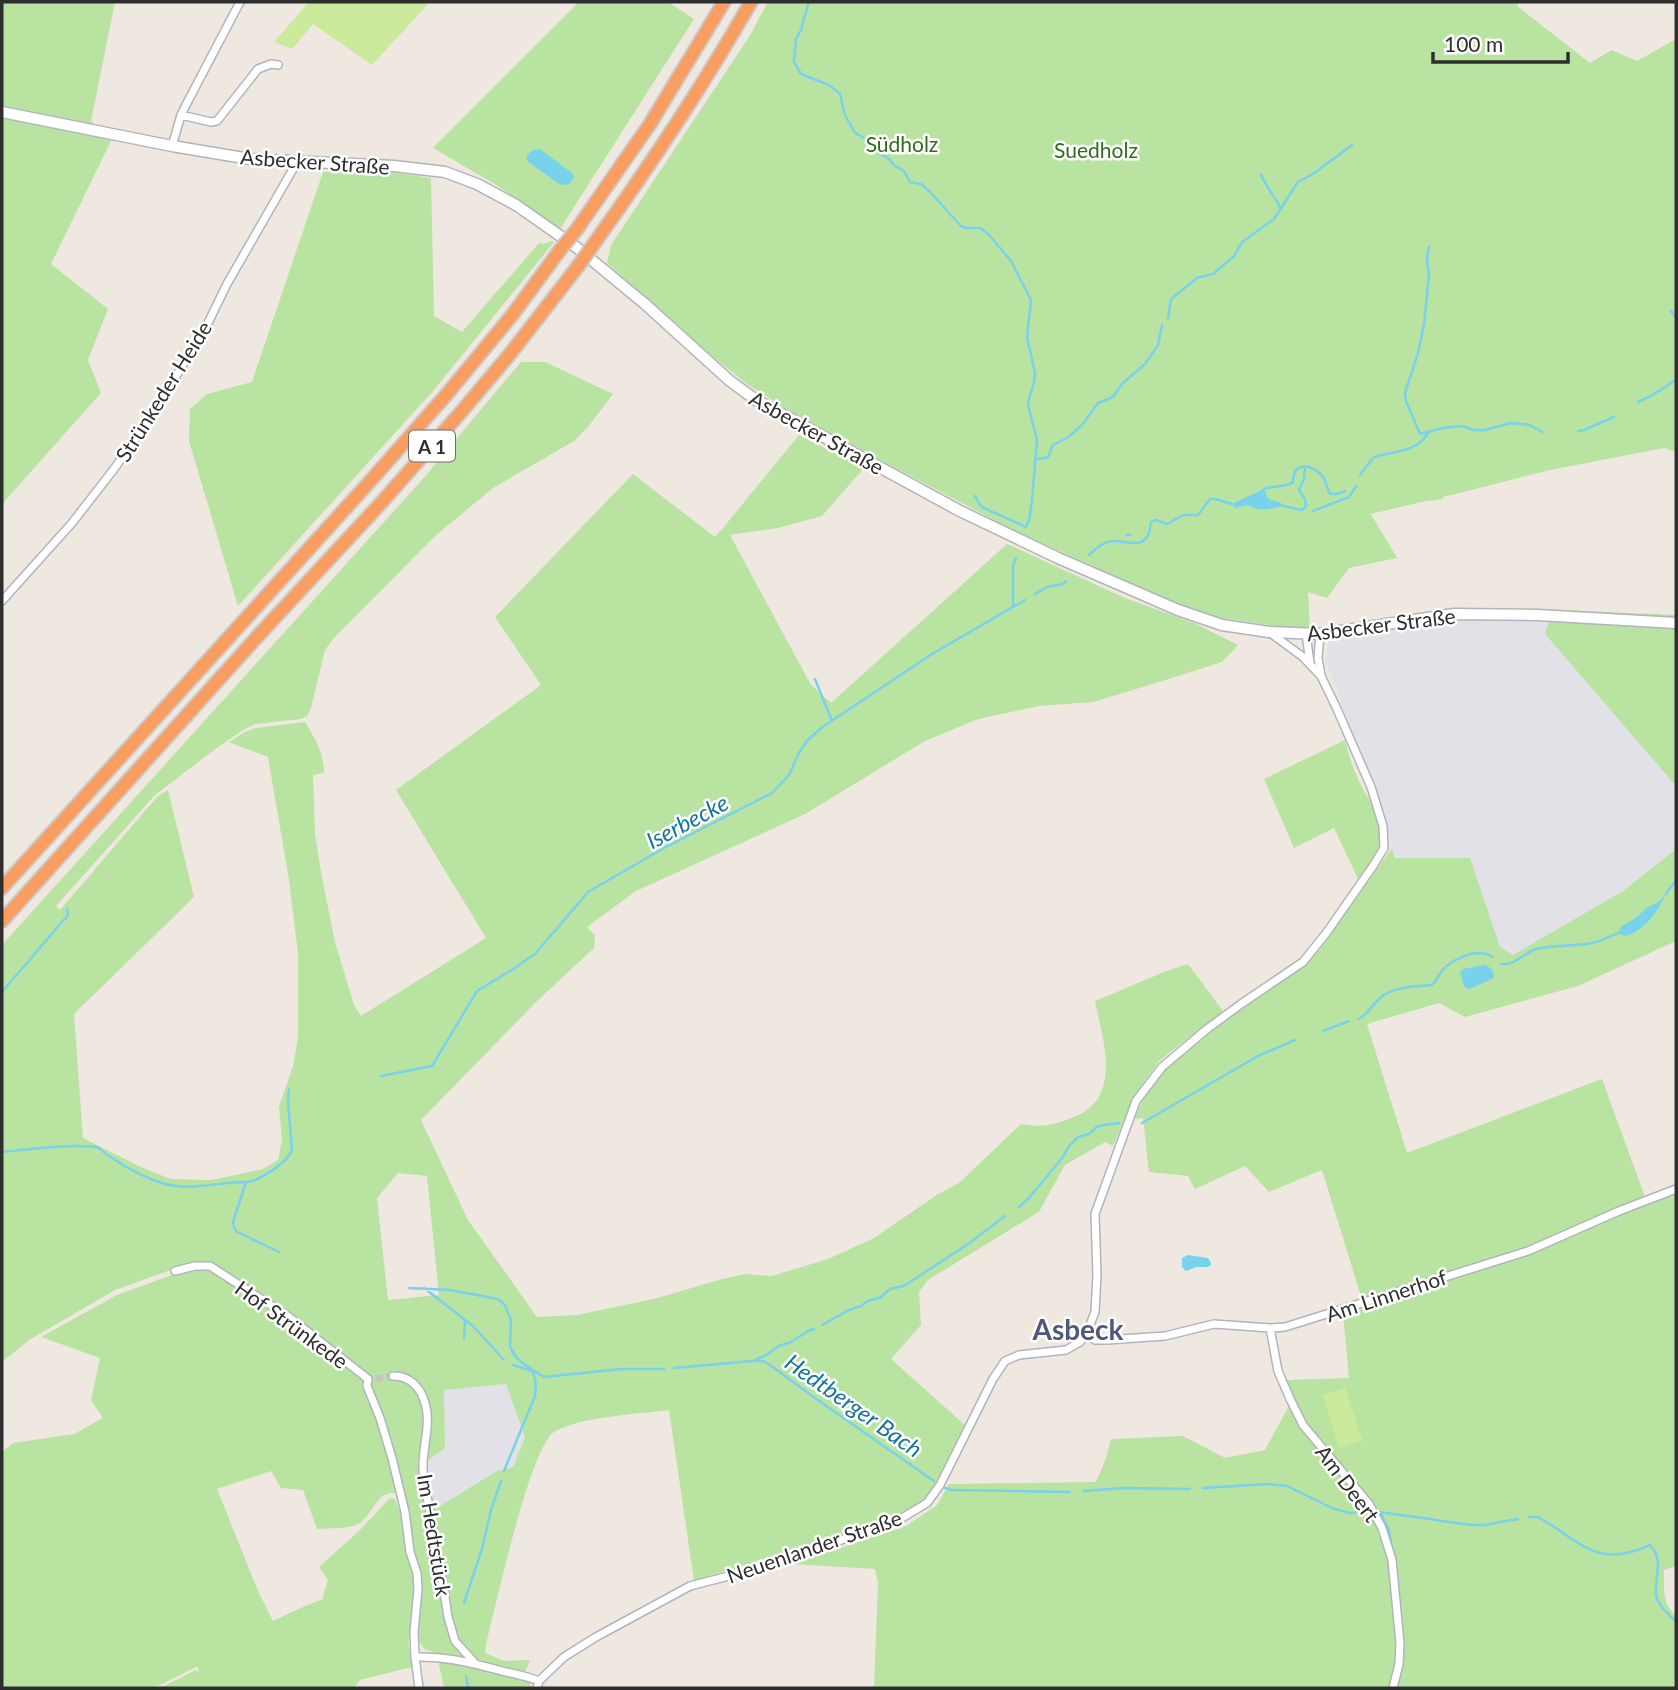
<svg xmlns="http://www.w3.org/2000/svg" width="1678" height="1690" font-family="Lato,sans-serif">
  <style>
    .industrial { fill: #e3e1e8 }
    .green { fill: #b9e3a0; fill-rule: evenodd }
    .pitch { fill: #ccea9c }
    .water { fill: #78d2ec }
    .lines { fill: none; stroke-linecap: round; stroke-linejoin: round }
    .stream { stroke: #78d2ec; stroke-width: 2.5 }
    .minor-tunnel { stroke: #c8c3bd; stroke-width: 7; stroke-dasharray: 7 3.5; stroke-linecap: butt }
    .minor-casing { stroke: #b1b4bd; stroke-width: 10 }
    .secondary-casing { stroke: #b1b4bd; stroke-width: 13 }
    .motorway-casing { stroke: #c9c9c9; stroke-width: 16 }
    .minor { stroke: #fff; stroke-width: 7 }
    .secondary { stroke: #fff; stroke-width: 10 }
    .motorway { stroke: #fa9d60; stroke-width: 12 }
    .motorway-bridge-casing { stroke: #c9c9c9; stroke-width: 16; stroke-linecap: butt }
    .motorway-bridge { stroke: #fa9d60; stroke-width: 12 }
    .labels { text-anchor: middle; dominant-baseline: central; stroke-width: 5; stroke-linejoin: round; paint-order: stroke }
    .shield { fill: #fff; stroke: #6d6d6d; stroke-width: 2 }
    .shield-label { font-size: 19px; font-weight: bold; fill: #2e2e2e }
    .park-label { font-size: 21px; fill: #316b1d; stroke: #fff }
    .street-label { font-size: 21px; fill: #2e2e2e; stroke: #fff }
    .water-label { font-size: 23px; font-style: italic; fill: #11749f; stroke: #fff }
    .district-label { font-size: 28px; font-weight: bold; fill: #4e597e; stroke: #fff }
  </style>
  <rect width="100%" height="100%" fill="#efe8e1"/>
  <path class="industrial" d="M1458,619L1549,620L1545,634L1676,786V849L1623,891L1513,955L1500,948L1469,858H1395L1373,786L1325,660L1329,639Z
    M506,1384L525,1437L513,1467L497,1471L435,1509L426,1462L445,1448L444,1390Z"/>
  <path class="green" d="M2,2H115L91,121L111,141L51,264L108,309L88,360L101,393L2,504Z
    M579,2H668L694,19L560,229L493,183L433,148Z
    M768,2H1520L1517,6L1590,63L1612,50L1637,61L1676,39V452L1664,448L1550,470L1443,497V499L1421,502L1371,514L1397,558L1349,568L1327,598L1308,592L1310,630H1301L1215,617L1168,600L1015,531L806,421L747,384L702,348L607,263L611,245L749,37Z
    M378,170L431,178L434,316L462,332L540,242L542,244L552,241L554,242L433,391L238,606L189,441L190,409L207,394L252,382L323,172Z
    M521,362H545L613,394L587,428L574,441L493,488L435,536L333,639L325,650L311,708L307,716L300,719L255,724L243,730L214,750L155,795L56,906L60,910L157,797L168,790L194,897L74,1014L83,1138L139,1166L170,1179L211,1180L263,1169L278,1160L282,1140L279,1107L293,1066L298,1038V953L289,880L268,757L229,742L245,732L256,728L305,722C315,739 324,752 324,773L313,775L315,834L322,878L335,942L354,1005L361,1016L486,938L396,790L541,685L495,617L633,474L715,537L723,528L799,435L864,468L822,516L778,528L730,535L811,685L831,703L1007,544L1125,598L1194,623L1238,645L1222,662L1143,687L1093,702L1039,706L978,719L925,741L805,814L636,891L587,927L595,936L594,948L538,1000L421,1120L468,1220L537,1317L577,1315L658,1298L722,1279L745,1274L772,1276L828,1259L874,1238L938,1194L959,1183L1021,1124C1042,1128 1054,1125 1074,1117C1123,1098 1103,1041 1095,1001L1169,970L1188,964L1223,1011L1159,1061L1135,1095L1113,1146L1105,1142L1065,1165L1039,1212L928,1280L919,1292L921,1325L891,1359L966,1426L952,1456L928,1495L916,1506L849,1537L789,1556L718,1573L694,1581L669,1410C639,1414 578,1417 554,1432C530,1448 496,1605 487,1640L485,1653L504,1661L530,1660L525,1673L489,1667L426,1650L421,1645L417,1634L421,1587L412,1546L403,1494C374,1486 375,1517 356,1525C345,1529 329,1528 317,1529L303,1490L281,1488L271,1471L217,1489L258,1591L273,1621L305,1606L323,1599L324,1592L328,1580L319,1567L359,1531L390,1498L395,1499L404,1523L407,1553L416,1582L412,1634L408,1642L412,1667L360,1680L354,1688H160L196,1670L199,1674L198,1668L196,1667L154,1688H2V1452L13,1443L74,1434L103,1418L91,1400L100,1358L41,1337L117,1295L177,1273L196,1269L210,1268L290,1321L340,1365L345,1360L293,1317L212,1264H195L179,1267L115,1290L29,1340L2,1362V945L421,481ZM398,1173L427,1176L439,1295L388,1300L377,1198ZM506,1384L525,1437L513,1467L497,1471L435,1509L426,1462L445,1448L444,1390Z
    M1540,609L1676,615V786L1545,634L1549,620Z
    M1345,740C1348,754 1353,768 1359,781C1368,799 1385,821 1380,842C1377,855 1366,869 1359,881L1334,828L1294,848L1264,779Z
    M1392,848L1395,858H1470L1500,947L1513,955L1623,891L1676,849V941L1578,986L1465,1017L1439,1003L1367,1024L1407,1153L1602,1079L1645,1197L1526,1248L1480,1263L1438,1274L1360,1300V1293L1322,1170L1269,1192L1245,1166L1195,1189L1188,1176L1149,1172L1143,1118L1135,1119C1161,1040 1264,1006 1319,950Z
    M1676,1191V1566L1664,1570V1591L1667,1605L1676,1617V1688H874L878,1583L875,1569L792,1564L906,1526L937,1505L949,1484L1096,1482L1105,1461L1111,1439L1183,1436L1225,1458L1265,1450L1290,1404C1299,1420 1308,1435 1320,1450C1337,1471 1357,1491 1372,1513C1384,1531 1384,1552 1396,1568C1387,1498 1327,1467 1297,1409C1292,1400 1286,1390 1285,1380L1349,1378L1343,1313L1442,1279L1530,1252Z
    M438,1660L528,1680L532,1688H444Z"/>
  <path class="pitch" d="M309,2H430L372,65L313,24L292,49L274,42Z
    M1345,1388L1362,1440L1339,1448L1323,1395Z"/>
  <path class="water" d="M540,149L572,173L574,178L568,185L559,184L527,161V155L533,150Z
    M1264,489L1268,499L1281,503L1284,506C1271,508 1260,513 1248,505L1235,508L1232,504Z
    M1666,894C1658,911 1645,930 1626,936L1618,933L1622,926L1637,917L1646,908L1658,902Z
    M1484,965C1491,967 1494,970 1494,978L1469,989L1464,987L1460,972L1463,969Z
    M1188,1255L1208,1258L1211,1263V1265L1208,1267H1196L1186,1271L1182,1267V1258Z"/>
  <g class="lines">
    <path class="stream" d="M809,2L804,18L801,30L796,39L794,62L801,74L829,85L840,94L845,115L855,133L866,139L874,151L887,157L895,166L904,171L910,182L921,184L929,191L961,226L966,228H981L990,236L1011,261L1031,300L1027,337L1035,373L1034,382L1028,402L1029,409L1037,440L1032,501L1029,520L1026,527L984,508L980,505L975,496
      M1261,174C1265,186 1274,195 1280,207
      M1671,311L1676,318
      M1168,319L1171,299L1197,278L1213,274L1234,256L1242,242L1274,219L1298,182L1313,174L1352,145
      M1638,402L1651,396L1676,380
      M1578,431L1584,430L1614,417
      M1427,432L1420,434L1406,401L1405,393L1418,353L1424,324L1429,276L1427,258L1429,247
      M1038,459L1048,457L1053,445L1067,438L1082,425L1098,403L1113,397L1122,384L1145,364L1158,345L1162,325
      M1360,475L1372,459L1377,456C1395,452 1421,450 1428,432L1442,428L1462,426L1473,430H1485L1511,423L1530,425L1542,432
      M1264,489C1274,485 1285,488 1293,482C1293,479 1294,472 1296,470C1304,462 1317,469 1323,477C1326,482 1327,488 1330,494H1336L1345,491
      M1284,506L1302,510L1306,506L1305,499L1299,490L1304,479L1305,467
      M1313,511L1349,497L1356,486
      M1127,535H1130
      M1089,555C1096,548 1104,541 1114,541C1125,540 1143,550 1149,533C1150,530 1150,526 1151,522L1155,520L1167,524L1183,515H1198L1210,499H1215L1232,504
      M1035,594L1047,587L1064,584L1066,581
      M1013,607V565L1016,558
      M815,679L832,721
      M1666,894L1676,880
      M1501,964C1515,966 1524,953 1536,949C1552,945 1570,946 1586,944C1597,943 1608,938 1618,933
      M2,992L68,915L67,909
      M1359,1019C1368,1014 1372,1005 1380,998C1394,986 1413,987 1430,985L1433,984C1438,978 1442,969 1448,965C1461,956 1478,948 1493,957
      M1323,1031L1349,1021
      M381,1076L432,1066L477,991L515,968L536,953L588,892L664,848L772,793L789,775L799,753L806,742L821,728L932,654L1025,600
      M1142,1123L1258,1056L1295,1040
      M2,1152C21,1150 84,1142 99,1148C103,1151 107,1155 112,1158C127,1168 148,1179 165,1184C192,1191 218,1182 246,1182L233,1222L234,1227L236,1231L279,1252
      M247,1182C259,1181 288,1162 292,1150L288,1101L289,1089
      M1019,1207L1027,1200L1063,1157L1069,1146L1078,1137L1089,1134L1098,1126L1119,1123
      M409,1288L450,1290L498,1299L505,1305L511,1320L510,1347L516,1357L525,1365L544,1377L621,1369H664
      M424,1288L473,1326L504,1360
      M822,1325L849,1310L861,1306L868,1301L881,1297L890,1289L904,1286L968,1244L1005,1216
      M464,1338L465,1321
      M753,1361H763L770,1365L822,1403L934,1481
      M674,1368L753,1361L766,1355L779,1346L791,1342L808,1331L814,1329
      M504,1471L535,1396L536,1385L533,1371L513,1365
      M945,1488L952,1490L1070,1492
      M1203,1488L1268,1484L1287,1486L1332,1508L1349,1513L1367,1512
      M1084,1491L1123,1488L1190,1489
      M1529,1517H1538C1581,1541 1596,1570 1650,1545C1665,1561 1654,1577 1656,1595C1657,1605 1669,1614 1676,1622
      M1392,1549L1389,1530L1380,1512L1471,1525H1484L1518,1519
      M1396,1570L1398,1587
      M464,1603L482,1549L491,1510L501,1481
      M466,1676L468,1688"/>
    <path class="minor-tunnel" d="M376,1379L393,1376"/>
    <defs>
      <path id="minor" d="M181,115L211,122L217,121L258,69L271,64L278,65
        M172,146L181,115L187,103L240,2
        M2,601L72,523L114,469L158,406L208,323L227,284L297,162
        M1306,634L1310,663
        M1320,634L1318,658L1321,675
        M175,1271L195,1266H210L289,1317L368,1379L367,1386L380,1418L392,1458L405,1512L410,1552L417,1573L418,1589L414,1632L415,1657
        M1270,1328L1278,1371L1291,1401L1303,1425L1369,1504L1382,1528L1392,1560L1400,1643L1399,1664L1393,1688
        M1086,1335L1095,1340H1107L1165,1336L1214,1324L1270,1328L1285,1327L1528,1251L1619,1211L1676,1189
        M393,1376C406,1376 416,1383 422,1395C434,1421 422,1444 423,1469C424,1485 428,1501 431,1517C437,1550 443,1584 448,1617L455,1641L474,1662
        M419,1688L415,1657C447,1656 471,1663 502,1671C515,1674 527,1676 539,1681
        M537,1688L539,1681L564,1657L596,1637L690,1586L775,1564L902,1518L927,1503L940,1485L993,1379L1005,1361L1019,1355L1066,1350L1080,1342L1086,1335L1095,1312L1097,1275L1095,1214L1136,1101L1162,1067L1207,1029L1241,1004L1303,962L1327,932L1373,866L1384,848L1383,826L1371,787L1337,709L1321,676L1303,657L1269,632"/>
      <path id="secondary" d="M2,112L172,146L250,159L394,166L445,172L477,184L516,205L576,247L645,304L730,381L756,400L960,511L1058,558L1178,610L1222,625L1269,632L1320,634L1454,614L1538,615L1676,623"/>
      <path id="motorway" d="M577,229L650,124L724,2
        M593,245C649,167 703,86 751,2
        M2,888L373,478L447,394L513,314L560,250
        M2,921L257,637L382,502L462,411L510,354L579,265"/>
    </defs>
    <use href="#minor" class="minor-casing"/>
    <use href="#secondary" class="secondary-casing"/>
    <use href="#motorway" class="motorway-casing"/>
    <use href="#minor" class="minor"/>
    <use href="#secondary" class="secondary"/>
    <use href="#motorway" class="motorway"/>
    <defs>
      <path id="motorway-bridge" d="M560,250L577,229
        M579,265L593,245"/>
    </defs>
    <use href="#motorway-bridge" class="motorway-bridge-casing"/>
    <use href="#motorway-bridge" class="motorway-bridge"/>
  </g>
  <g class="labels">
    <rect class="shield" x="409" y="430.5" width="46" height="31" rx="5"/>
    <g class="shield-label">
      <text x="432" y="446">A 1</text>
    </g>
    <g class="park-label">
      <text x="902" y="143">Südholz</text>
      <text x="1096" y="149">Suedholz</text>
    </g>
    <g class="street-label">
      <text transform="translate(315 161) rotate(4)">Asbecker Straße</text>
      <text transform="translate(163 391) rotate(-58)">Strünkeder Heide</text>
      <text transform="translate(817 432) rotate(29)">Asbecker Straße</text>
      <text transform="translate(1381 624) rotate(-7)">Asbecker Straße</text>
      <text transform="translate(1386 1295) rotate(-18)">Am Linnerhof</text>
      <text transform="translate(292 1324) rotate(36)">Hof Strünkede</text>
      <text transform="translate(1348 1483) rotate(53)">Am Deert</text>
      <text transform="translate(435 1535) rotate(81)">Im Hedtstück</text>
      <text transform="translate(814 1546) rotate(-19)">Neuenlander Straße</text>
    </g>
    <g class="water-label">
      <text transform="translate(687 821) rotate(-28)">Iserbecke</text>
      <text transform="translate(854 1405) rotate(35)">Hedtberger Bach</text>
    </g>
    <g class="district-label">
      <text x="1078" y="1329">Asbeck</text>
    </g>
  </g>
  <rect width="1678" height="1690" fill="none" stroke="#2e2e2e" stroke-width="7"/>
  <path d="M1433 52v10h135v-10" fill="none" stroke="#2e2e2e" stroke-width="3.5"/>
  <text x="1444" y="52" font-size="21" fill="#2e2e2e" stroke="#ffffff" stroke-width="5" paint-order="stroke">100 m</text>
</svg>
